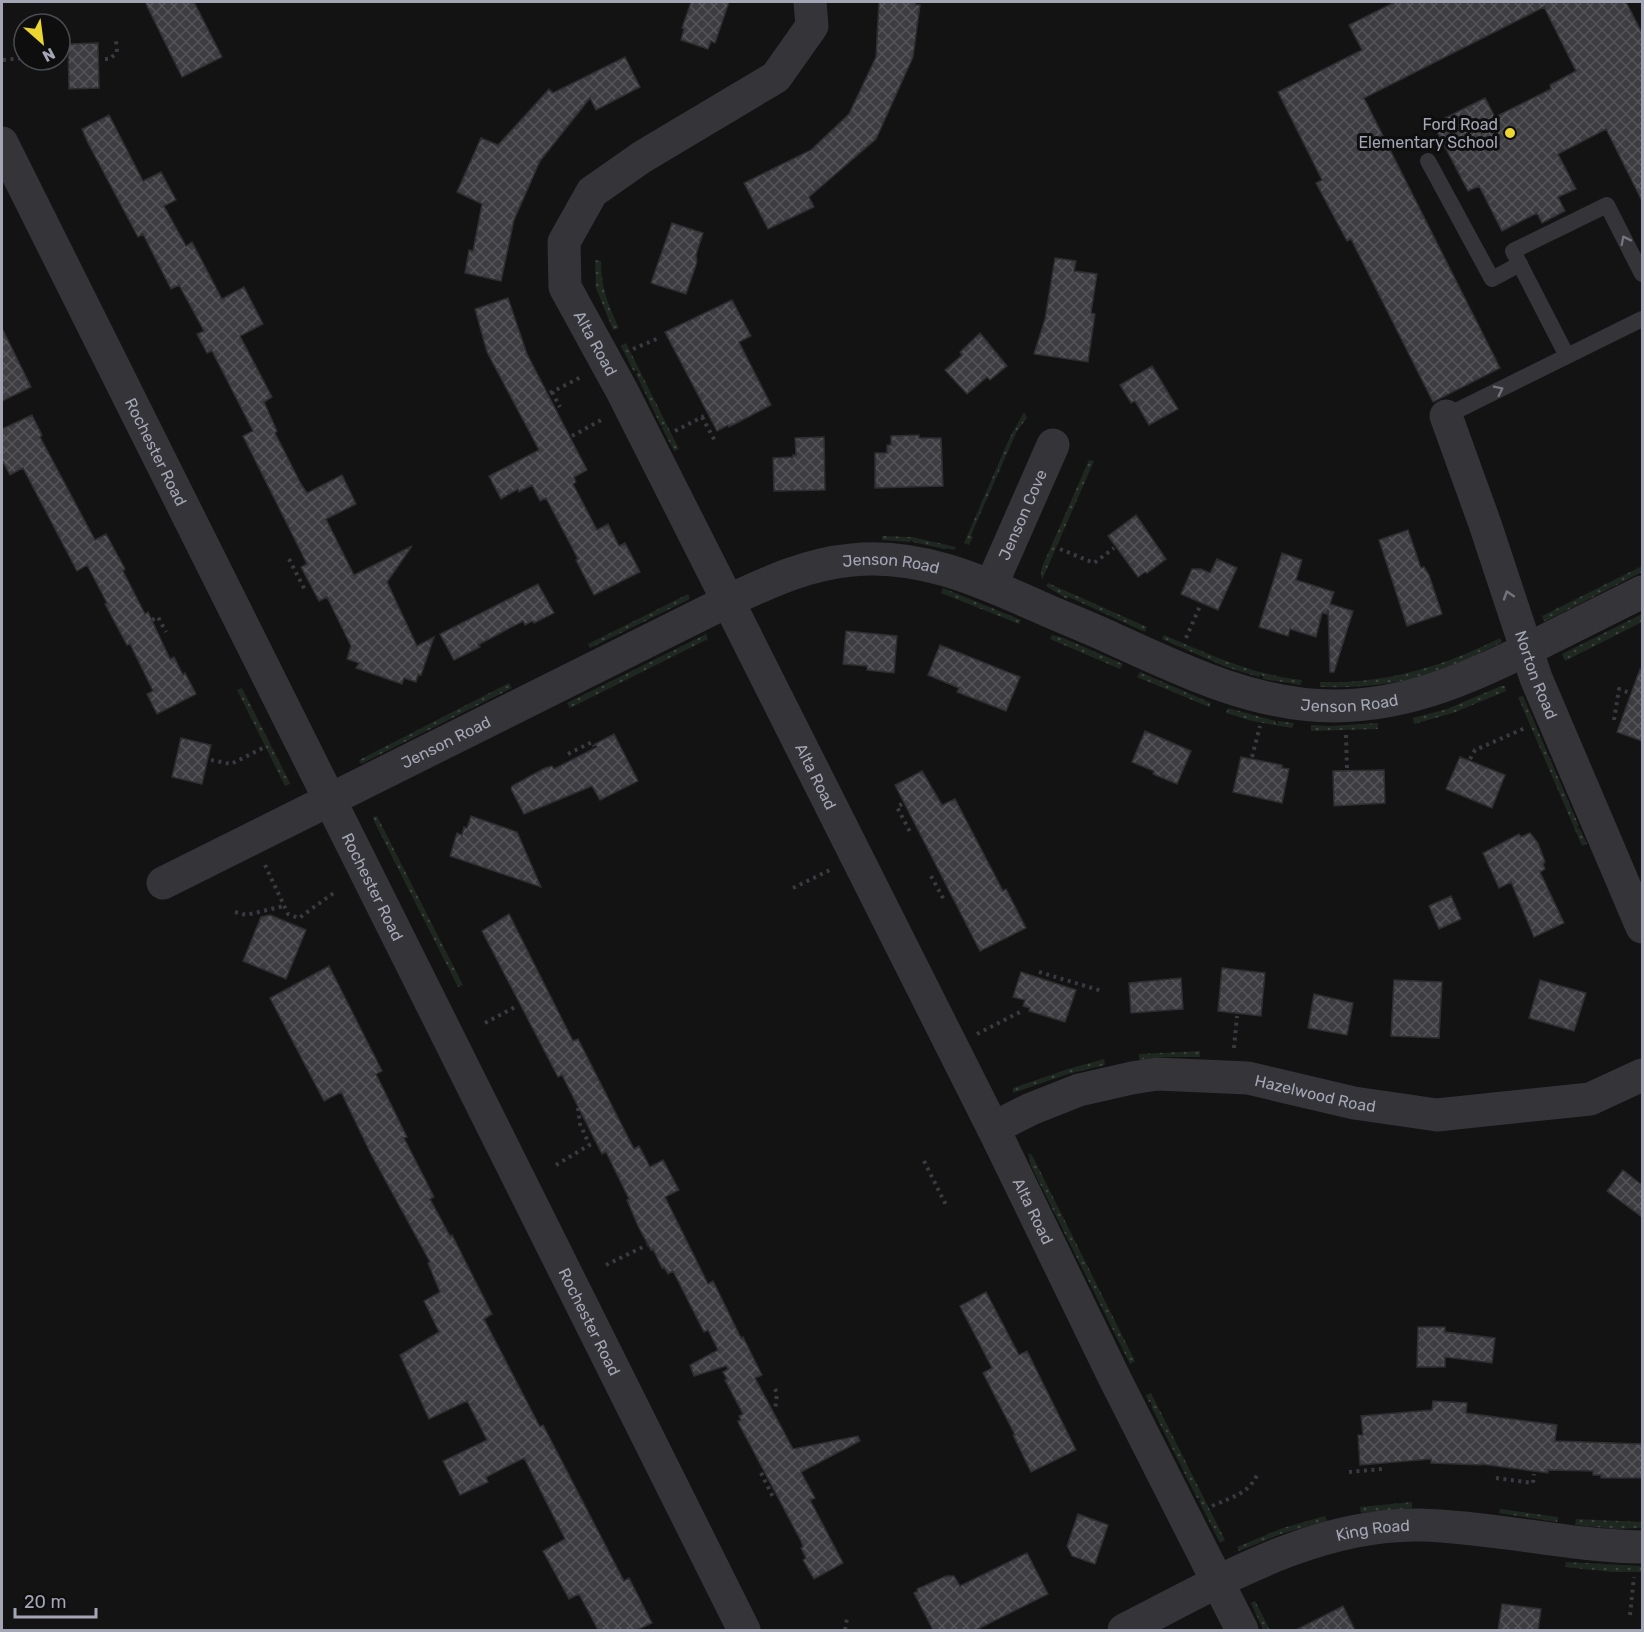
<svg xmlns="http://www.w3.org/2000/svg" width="1644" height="1632" font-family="Rubik,sans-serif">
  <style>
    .grass { fill: url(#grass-dots) }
    .building { fill: url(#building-cross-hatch); stroke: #2e2d30; stroke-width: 1.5 }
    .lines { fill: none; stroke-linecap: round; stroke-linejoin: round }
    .path { stroke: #3a3a40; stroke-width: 4; stroke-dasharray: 3 4.5; stroke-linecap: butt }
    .service { stroke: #343439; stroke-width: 16 }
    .minor { stroke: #343439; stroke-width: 33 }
    .tertiary { stroke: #343439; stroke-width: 33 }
    .oneway { stroke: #72737d }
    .poi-dot { fill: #edd632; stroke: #0e0e0f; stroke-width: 2 }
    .labels { text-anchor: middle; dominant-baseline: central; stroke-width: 6; stroke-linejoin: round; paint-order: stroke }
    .poi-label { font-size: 16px; fill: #a5a6b5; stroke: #0e0e0f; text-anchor: end }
    .street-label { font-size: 16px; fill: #a5a6b5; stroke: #0e0e0f }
  </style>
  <defs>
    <pattern id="grass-dots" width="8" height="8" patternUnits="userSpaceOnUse" patternTransform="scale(1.5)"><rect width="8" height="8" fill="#1f2721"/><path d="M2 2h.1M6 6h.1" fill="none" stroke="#3d433f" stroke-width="1.8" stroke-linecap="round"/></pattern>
    <pattern id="building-cross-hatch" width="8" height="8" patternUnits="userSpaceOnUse" patternTransform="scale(1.5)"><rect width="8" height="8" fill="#3d3d41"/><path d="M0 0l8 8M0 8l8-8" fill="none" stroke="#56565a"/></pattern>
  </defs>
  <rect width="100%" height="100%" fill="#131314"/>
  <path class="grass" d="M595,260L601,261C601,287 608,305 619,328L613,330L596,288Z
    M626,343L679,449L674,451L662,428L664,426H661L636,374L638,372L636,370L634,372L621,346Z
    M1024,412L1027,418L1017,431L974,528L971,536L973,537L969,545L964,543L1010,437Z
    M1089,460L1094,461L1042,580L1041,574L1042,567Z
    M882,536L912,537L956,547L954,550L945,548L944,549L913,542L911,540L910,542L882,540Z
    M1642,566V572L1548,620L1544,621L1542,616Z
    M1048,583L1147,627L1145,632L1069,597L1067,599L1046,586Z
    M943,588L1021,620L1019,624L941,593Z
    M688,594L690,598L688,600L590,648L588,644Z
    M1642,614V622L1565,661L1562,654Z
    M706,634L708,639L570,708L567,703Z
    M1052,635L1061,637L1123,664L1120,669L1050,639Z
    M1164,635C1209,654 1252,675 1302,680L1301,685L1263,679V676L1260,675L1259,677L1226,667L1162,639Z
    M1500,638L1502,642C1484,651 1466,661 1447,668C1407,684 1363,688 1320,687V682C1385,684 1442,667 1500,638Z
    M1140,672L1211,703L1209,707L1137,677Z
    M509,683L512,688L361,764L359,760Z
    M1501,686H1505L1506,691L1453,713L1414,724L1413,718L1447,709Z
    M242,688L289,781L290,784L285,786L237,690Z
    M1523,696L1579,826L1576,827L1580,829L1587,844L1582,846L1518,697Z
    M1228,708L1276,721L1275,723L1278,724V721L1294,723L1292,728L1252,721L1226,713Z
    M1378,723V729L1311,731V725L1329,726Z
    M377,816L463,985L458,987L375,823L373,817Z
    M1200,1051V1057H1161L1139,1060V1054Z
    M1104,1059L1105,1065L1068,1074L1013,1093V1088L1068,1069Z
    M1028,1153L1032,1155L1135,1361L1130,1364L1031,1166Z
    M1151,1393L1225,1540L1220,1543L1199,1501L1201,1499L1197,1498L1152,1408L1151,1402H1149L1146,1395Z
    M1412,1502V1508L1361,1513L1360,1507Z
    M1500,1509L1558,1517L1557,1522L1499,1513Z
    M1325,1516L1327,1521L1281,1534L1239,1551L1237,1547L1283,1528Z
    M1576,1519L1642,1522V1528L1616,1529L1575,1525Z
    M1566,1562L1642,1566V1572H1613L1565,1567Z
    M1255,1601L1270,1630H1263L1251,1603Z"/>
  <path class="building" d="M145,2H194L222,57L182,77Z
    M691,2H729L715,43L711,41L708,49L681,40L684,29L682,28Z
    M879,2H916L915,5H920L913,57L876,139L809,197L814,207L768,229L744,183L811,150L849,114L876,57Z
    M1395,2H1626L1642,33V201L1606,129L1558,154L1576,189L1558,197L1565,211L1542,223L1537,213L1502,231L1479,186L1468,191L1433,124L1485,98L1495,117L1551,89L1550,85L1576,71L1544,7L1364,98L1500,368L1433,402L1351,239L1347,241L1316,183L1322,180L1278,92L1362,50L1349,25Z
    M98,43L99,88L69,89L68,44Z
    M625,57L640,87L596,110L590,98L540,161L514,220L501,281L465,273L469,250L473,251L482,204L457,192L481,138L498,145L549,89L553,93Z
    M109,115L143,181L161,172L176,200L164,206L186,246L192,242L222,299L244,287L263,324L240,336L272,397L264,402L277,431L275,433L301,484L307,493L342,475L356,504L326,519L354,575L412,546L387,582L417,646L434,637L421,675L418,674L416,682L404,678L402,684L356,668L359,663L347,659L351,646L327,597L319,601L301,567L307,564L243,436L253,431L212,351L207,353L197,334L204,331L179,285L171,289L143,234L138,237L88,143L82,129Z
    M672,223L703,233L696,255L697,262L686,294L651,283Z
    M1055,258L1076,261L1074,271L1097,274L1091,313L1095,314L1088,362L1034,354L1045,319Z
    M508,298L527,354L587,470L574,477L576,482L573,484L597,530L608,524L619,546L625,543L640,572L594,595L576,560L578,559L546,498L540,501L532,485L519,492L518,489L501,499L489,476L539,450L487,352L475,309Z
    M732,300L751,336L739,342L771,405L729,427L728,425L717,431L665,332Z
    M2,328L31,387L2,401Z
    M980,333L1007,366L990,380L987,377L967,394L945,370L962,355L960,352Z
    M1152,366L1178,409L1149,425L1135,401L1131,403L1120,385Z
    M32,415L42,435L40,437L95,540L106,534L125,569L123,571L145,614L148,612L170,659L174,657L183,675L185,673L196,694L157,714L147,694L153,691L130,644L127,645L105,604L107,603L87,565L77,571L23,468L10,475L2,460V429Z
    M919,435V438H941L943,486L875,488V453H887V445H891V436Z
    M824,437L825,490L774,491L773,458L793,457V455H796L795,438Z
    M1136,515L1166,559L1147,573L1145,572L1138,577L1108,536Z
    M1408,530L1421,568L1424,567L1429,575L1442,614L1407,626L1379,540Z
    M1282,553L1302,560L1296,580L1334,592L1330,604L1353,611L1334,672H1330L1328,610L1327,614L1322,613L1316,637L1290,629L1288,636L1259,627Z
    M1217,559L1237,568L1218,610L1181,594L1192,569H1201L1210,573Z
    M538,584L554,613L534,623L532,621L525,625L523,621L478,645L480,647L454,660L440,634Z
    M846,631L897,636L894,673L867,670V666L843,664Z
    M940,645L1020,677L1006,711L957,692L959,688L928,675Z
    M1640,669L1642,670V741L1617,732Z
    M1145,731L1191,751L1177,784L1153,774L1154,771L1132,762Z
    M614,734L638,781L600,800L592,786L524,814L511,789L512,786L545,768L552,766L554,769L597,747L595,744Z
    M181,738L211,745L202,784L172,777Z
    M1241,757L1282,765V768L1289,769L1282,803L1233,792Z
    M1460,757L1505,775L1492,808L1446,789Z
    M1384,770L1385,803L1334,806L1333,771Z
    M922,771L942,805L955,799L1003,891L1006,889L1026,928L980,951L895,785Z
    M471,816L517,832L541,887L450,856L457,833L462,835L464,827L467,828Z
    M1530,833L1538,843L1545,862L1543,864L1545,869L1540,872L1564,923L1534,937L1511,882L1499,888L1483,853L1519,834L1521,837Z
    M1451,896L1461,919L1439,929L1429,906Z
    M509,914L573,1041L578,1039L634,1149L639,1146L650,1167L663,1160L679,1190L665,1197L708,1284L713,1281L741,1338L743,1337L762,1375L755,1378L793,1449L858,1436L860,1441L801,1472L815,1498L810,1500L843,1563L814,1579L803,1560L806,1558L801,1548L803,1547L801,1541L739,1424L738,1421L741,1420L739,1416L743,1414L725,1380L727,1379L723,1372L728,1369L726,1366L694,1376L690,1365L718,1350L708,1330L704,1332L673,1271L668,1274L664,1267L662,1268L653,1249L651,1250L638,1226L627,1200L629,1199L606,1152L602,1154L562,1075L558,1077L482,931Z
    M270,915L306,930L286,979L243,961L261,917Z
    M329,966L382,1071L376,1074L407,1137L404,1138L434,1197L430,1199L450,1236L452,1235L492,1314L484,1319L540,1427L543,1425L624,1581L629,1578L652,1623L637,1630H598L579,1594L569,1599L543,1551L565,1539L524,1458L486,1477L488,1482L460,1495L443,1461L487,1440L467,1401L429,1419L400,1355L439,1332L424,1301L440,1292L428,1263L430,1262L371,1154L341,1092L324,1101L270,998Z
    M1222,968L1265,973L1261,1016L1218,1011Z
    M1021,972L1076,990L1065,1022L1029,1011L1030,1008L1023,1006L1025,1000L1013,997Z
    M1181,978L1183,1009L1131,1013L1129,983Z
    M1394,980L1442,982L1439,1038L1391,1036Z
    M1540,980L1586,993L1574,1031L1529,1018Z
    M1314,994L1353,1003L1347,1035L1308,1028Z
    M1623,1170L1642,1185V1217L1607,1191Z
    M986,1292L1019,1355L1027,1351L1076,1450L1031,1472L1013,1435H1015L983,1373L992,1368L960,1306Z
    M1418,1327H1445V1332L1495,1338L1492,1363L1445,1357V1367H1417Z
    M1433,1401L1467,1403L1466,1413L1557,1425L1555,1441L1642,1444V1478H1601V1475H1593V1471L1548,1470V1473L1481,1464V1465L1431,1463V1459L1360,1465L1358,1435H1363L1361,1416L1432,1410Z
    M1078,1514L1108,1525L1095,1564L1072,1556L1067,1546Z
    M1027,1553L1048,1594L976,1630H933L914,1593L918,1591L917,1589L946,1576H954L960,1586Z
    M1502,1604L1541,1609L1538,1630H1498Z
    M1343,1606L1355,1630H1296Z"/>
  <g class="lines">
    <path class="path" d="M60,55L63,54
      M105,59H110L117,52L116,41
      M3,60L24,58
      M633,349L659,338
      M552,392L560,407
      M550,393L581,377
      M702,417L715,441
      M675,431L704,416
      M572,436L603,419
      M1060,549L1094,563L1114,548
      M289,559L306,592
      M152,620L158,617L166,632
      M1186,638L1200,606
      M1614,720L1619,689L1630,693
      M1346,735L1347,769
      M568,754L592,742L594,746
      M1252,757L1260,726
      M1470,759L1475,750L1525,728
      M211,760L231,764L263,748
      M902,804L897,807L910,832
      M265,865L288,914L299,918L335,892
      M931,876L944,900
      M793,888L830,870
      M235,912L246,915L284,906
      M1039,972L1102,991
      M485,1023L515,1007
      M977,1034L1022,1011
      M1234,1048L1237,1016
      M578,1108L580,1124L589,1144
      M924,1161L947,1207
      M556,1165L591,1144
      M606,1265L647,1245
      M775,1389L777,1393L775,1411
      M1349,1472L1382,1469
      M761,1473L773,1497
      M1496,1478L1533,1483L1534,1474
      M1212,1506C1232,1497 1249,1494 1258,1473
      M1630,1615L1634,1577
      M845,1630L847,1618"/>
    <path class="service" d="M1428,161L1492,279L1520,264
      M1567,356L1513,251L1607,205L1642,274
      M1446,416L1642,319"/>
    <g class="minor">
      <path id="s1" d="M810,2L812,26L776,77L642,157L592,192L564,242L565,287L622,391L728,601L995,1132L1114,1377L1242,1630"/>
      <path id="s2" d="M1446,416L1485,524L1536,678L1642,927"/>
      <path id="s3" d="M991,586L1053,445"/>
      <path id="s4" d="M163,883L728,601C769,582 807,564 852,560C917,553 977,579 1035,605C1059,616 1083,625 1107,636C1179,669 1253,706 1334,706C1411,706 1479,674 1546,640C1578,624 1610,608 1642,592"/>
      <path id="s5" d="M993,1128L1031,1109L1079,1090L1132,1078L1157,1074L1248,1078L1354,1103L1437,1115L1590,1099L1642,1075"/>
      <path id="s6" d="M1124,1630C1217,1583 1313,1523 1421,1525C1495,1527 1568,1546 1642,1547"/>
    </g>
    <path class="tertiary" id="s7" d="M2,143C250,639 496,1135 744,1630"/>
  </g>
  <defs><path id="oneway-chevron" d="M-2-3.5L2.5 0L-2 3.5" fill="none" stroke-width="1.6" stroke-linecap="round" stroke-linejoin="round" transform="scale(1.5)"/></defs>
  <g class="oneway">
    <use href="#oneway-chevron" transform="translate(1625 240) rotate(-117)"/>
    <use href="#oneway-chevron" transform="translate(1499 390) rotate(-26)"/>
    <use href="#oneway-chevron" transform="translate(1508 595) rotate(-108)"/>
  </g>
  <circle class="poi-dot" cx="1510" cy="133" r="6"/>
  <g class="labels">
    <g class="poi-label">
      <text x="1498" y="124">Ford Road<tspan x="1498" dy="18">Elementary School</tspan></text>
    </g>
    <g class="street-label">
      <text stroke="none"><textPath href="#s1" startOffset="470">Alta Road</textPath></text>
      <text stroke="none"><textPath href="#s7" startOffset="345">Rochester Road</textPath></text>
      <text stroke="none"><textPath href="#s3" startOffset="78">Jenson Cove</textPath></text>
      <text stroke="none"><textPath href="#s4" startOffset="802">Jenson Road</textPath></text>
      <text stroke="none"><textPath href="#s2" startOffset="274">Norton Road</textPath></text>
      <text stroke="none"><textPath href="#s4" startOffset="1287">Jenson Road</textPath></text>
      <text stroke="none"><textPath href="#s4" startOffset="316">Jenson Road</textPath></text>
      <text stroke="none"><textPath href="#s1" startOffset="956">Alta Road</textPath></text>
      <text stroke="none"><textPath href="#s7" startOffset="831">Rochester Road</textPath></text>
      <text stroke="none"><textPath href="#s5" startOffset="334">Hazelwood Road</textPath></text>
      <text stroke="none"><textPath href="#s1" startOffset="1442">Alta Road</textPath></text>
      <text stroke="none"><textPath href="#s7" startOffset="1317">Rochester Road</textPath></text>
      <text stroke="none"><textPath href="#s6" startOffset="270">King Road</textPath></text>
    </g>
  </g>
  <rect width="1644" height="1632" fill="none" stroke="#a5a6b5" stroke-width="6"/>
  <g transform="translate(42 42) rotate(152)"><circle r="28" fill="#0e0e0f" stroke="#4a4b51" stroke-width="1.5"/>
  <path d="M0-4.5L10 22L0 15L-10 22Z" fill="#edd632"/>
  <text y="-9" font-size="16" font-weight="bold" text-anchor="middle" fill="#a5a6b5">N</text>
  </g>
  <path d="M15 1608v9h81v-9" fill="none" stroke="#a5a6b5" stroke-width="3"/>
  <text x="24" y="1608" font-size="18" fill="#a5a6b5" stroke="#0e0e0f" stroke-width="4.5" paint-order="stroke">20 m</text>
</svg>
